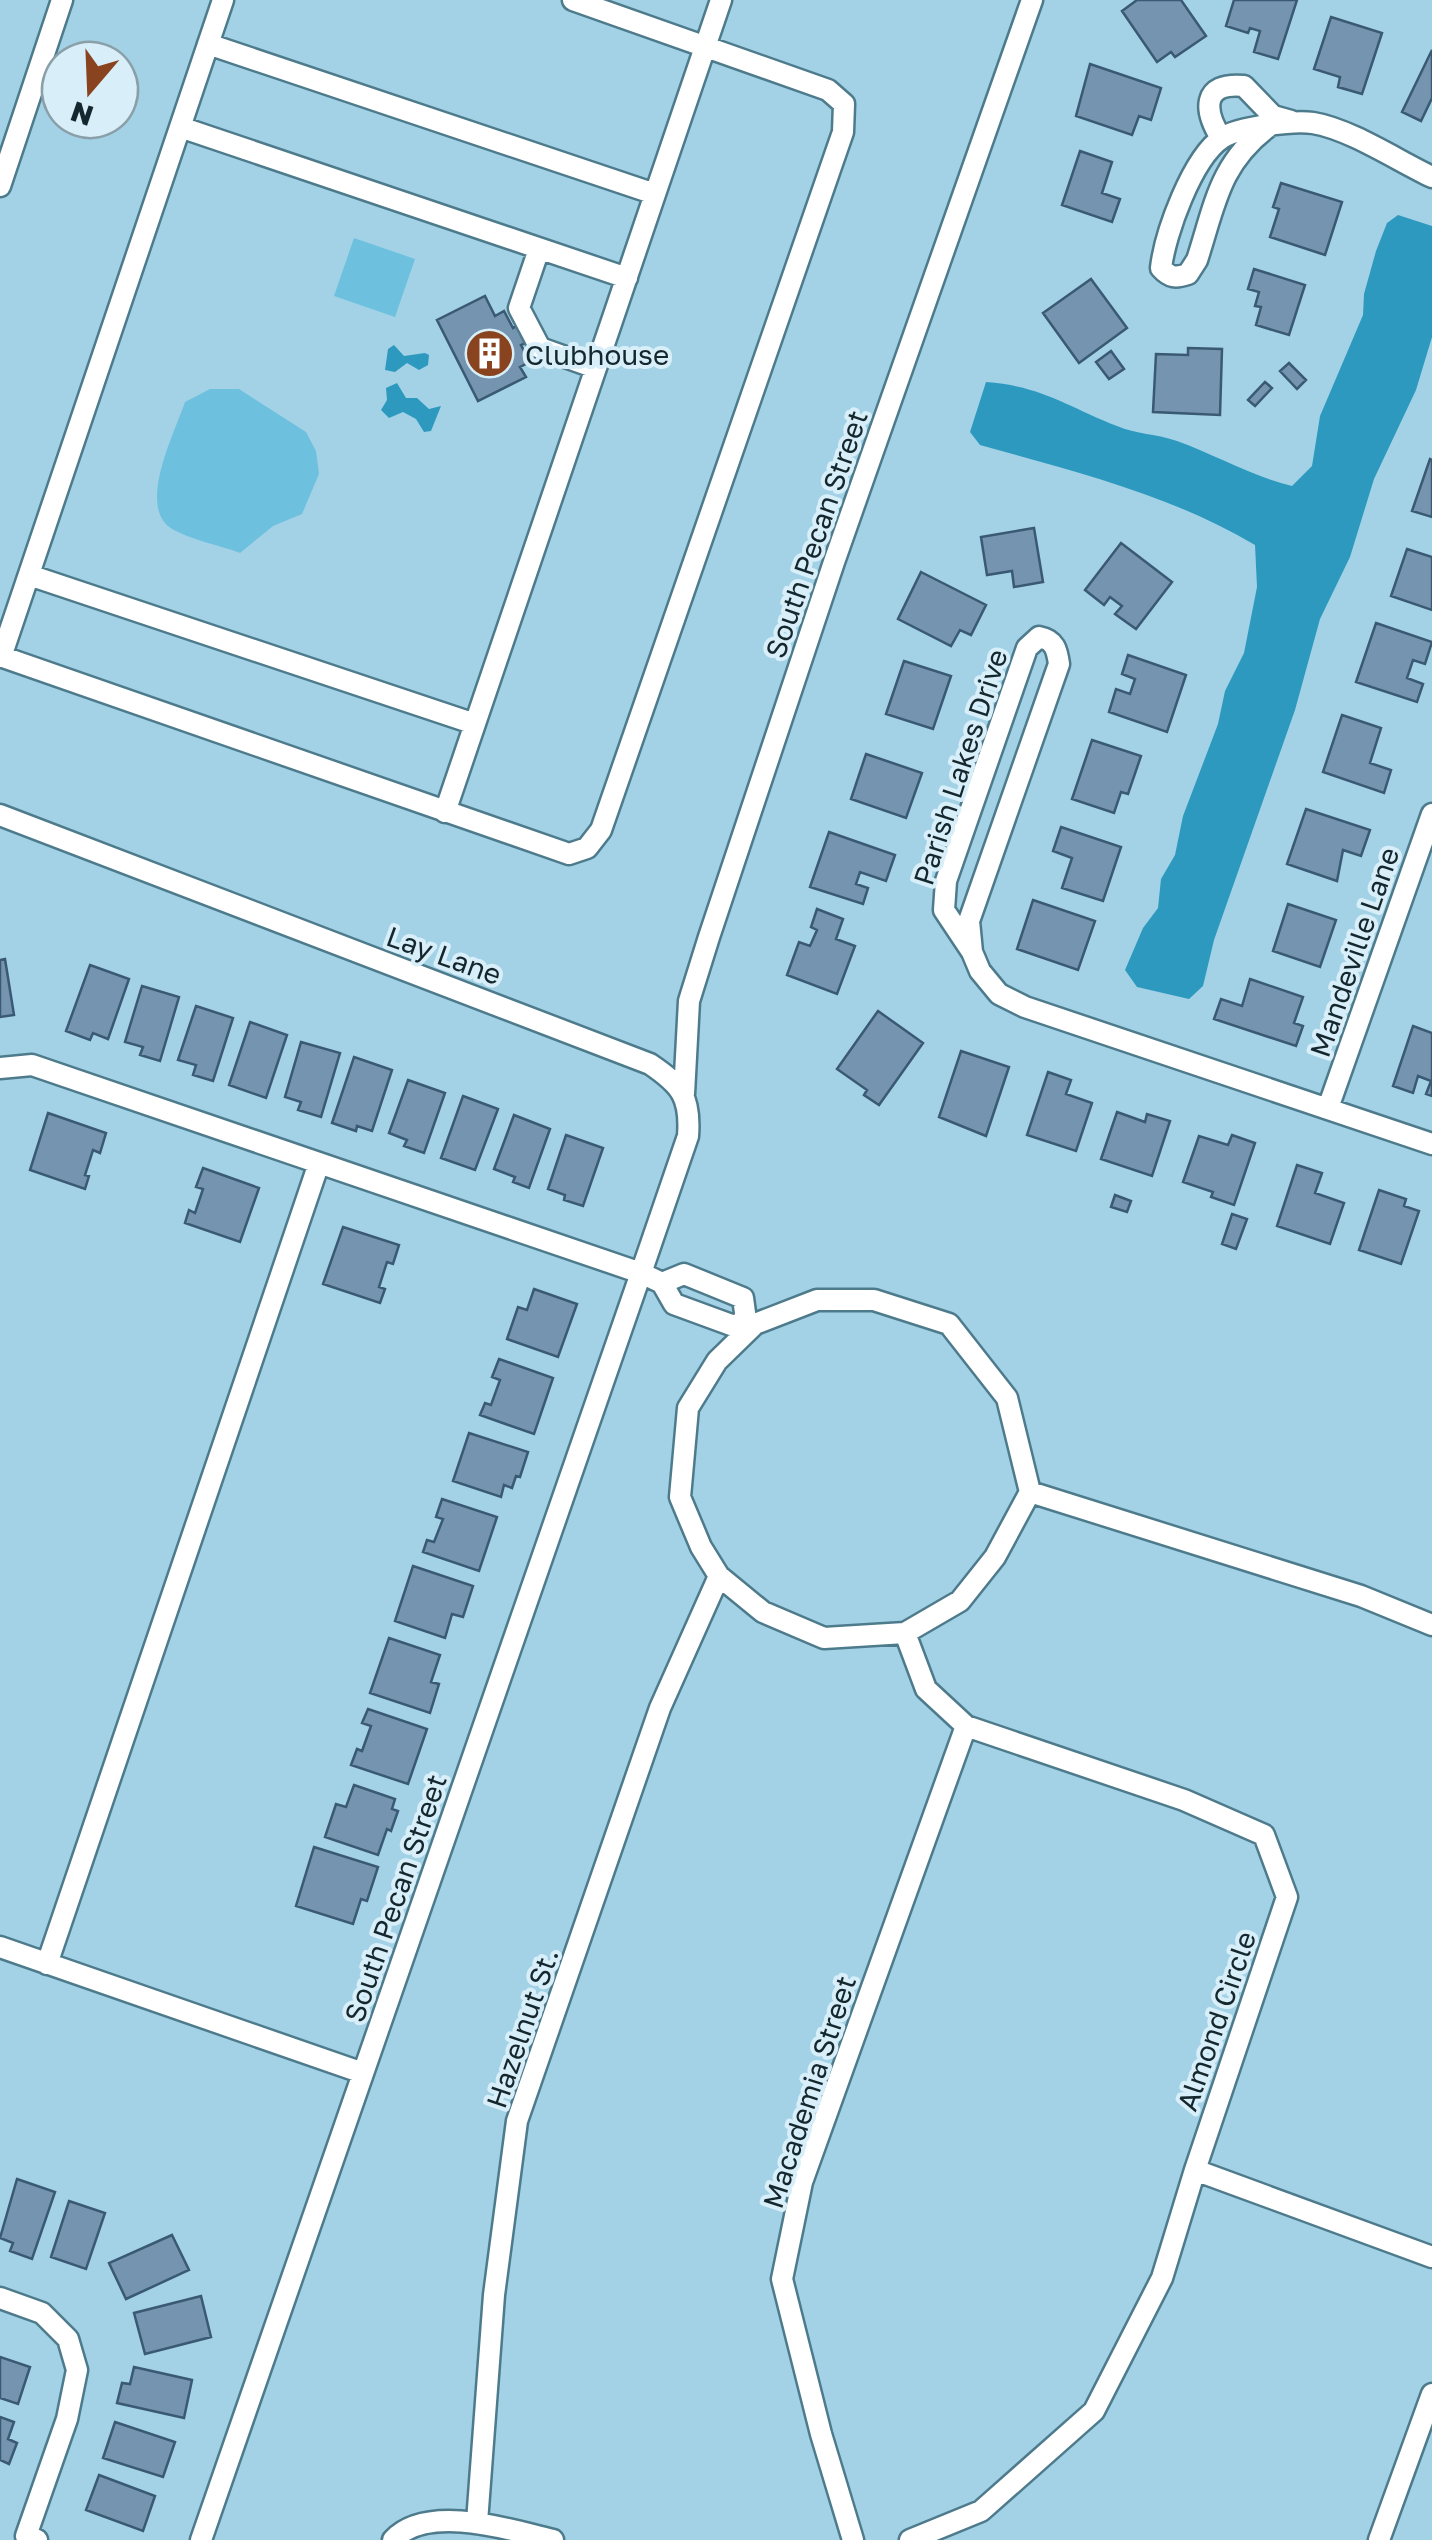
<svg xmlns="http://www.w3.org/2000/svg" width="1432" height="2540" font-family="'Golos Text',sans-serif">
  <style>
    .green { fill: #6ec0df }
    .water { fill: #2d99be }
    .building { fill: #7494b0; stroke: #3a5972; stroke-width: 2.5 }
    .lines { fill: none; stroke-linecap: round; stroke-linejoin: round }
    .minor-casing { stroke: #4e7b8c; stroke-width: 25 }
    .minor { stroke: #fff; stroke-width: 20 }
    .labels { text-anchor: middle; dominant-baseline: central; stroke-width: 8; stroke-linejoin: round; paint-order: stroke }
    .poi-label { font-size: 28px; fill: #14272e; stroke: #d8eff9; text-anchor: start }
    .street-label { font-size: 28px; fill: #14272e; stroke: #d8eff9 }
  </style>
  <rect width="100%" height="100%" fill="#a3d2e6"/>
  <path class="green" d="M354,238L415,259L395,317L334,296Z
    M210,389H239L306,432L316,451L319,474L302,514L273,526L240,553C219,545 191,540 172,529C136,507 175,432 185,402Z"/>
  <path class="water" d="M1398,215L1432,226V337L1416,390L1374,479L1350,557L1320,619L1295,710L1214,940L1203,986L1189,999L1137,987L1125,970L1143,928L1158,908L1161,879L1175,855L1183,816L1218,724L1225,691L1244,653L1257,587L1255,545C1171,495 1074,471 980,445L970,432L986,382C1042,386 1068,407 1117,426C1136,434 1157,434 1177,441C1216,455 1251,476 1292,486L1312,466L1320,416L1363,315L1364,294L1376,251L1387,223Z
    M394,345L404,356L425,353L429,355L428,365L419,370L407,363L395,372L385,370L388,349Z
    M397,383L406,398H417L429,409L441,406L431,431L424,432L416,419L403,412L389,418L381,410L387,400L386,388Z"/>
  <path class="building" d="M1137,0H1181L1206,36L1175,57L1171,52L1157,62L1122,11Z
    M1234,0H1297L1278,59L1254,52L1260,31L1250,28L1248,33L1226,26Z
    M1331,17L1382,33L1362,94L1338,87L1340,77L1314,69Z
    M1432,50V98L1421,121L1402,112Z
    M1090,64L1161,88L1151,120L1139,116L1132,135L1076,116Z
    M1080,151L1112,162L1102,193L1120,199L1112,222L1062,205Z
    M1281,183L1342,202L1325,255L1270,237L1279,209L1273,207Z
    M1254,269L1305,285L1289,335L1256,325L1261,307L1255,306L1259,292L1248,289Z
    M1091,279L1127,328L1079,363L1043,313Z
    M485,296L495,316L504,311L513,328L535,317L544,334L521,345L530,362L520,367L526,377L478,401L437,320Z
    M1188,348L1222,349L1220,415L1153,412L1156,354L1188,355Z
    M1111,351L1124,369L1109,379L1096,362Z
    M1289,363L1306,380L1297,389L1280,371Z
    M1265,382L1272,388L1255,406L1248,400Z
    M1430,459L1432,460V517L1412,511Z
    M1034,528L1043,582L1014,587L1012,571L987,575L981,537Z
    M1121,543L1172,582L1136,629L1115,614L1122,606L1110,597L1104,605L1085,590Z
    M1407,549L1432,557V610L1391,596Z
    M921,572L986,605L971,635L960,630L951,646L898,619Z
    M1376,623L1432,642L1425,664L1413,660L1407,678L1423,684L1417,702L1356,682Z
    M1128,655L1186,675L1167,732L1109,712L1116,689L1130,694L1135,679L1122,674Z
    M904,661L951,676L933,729L886,714Z
    M1342,715L1381,728L1370,763L1391,770L1384,793L1323,772Z
    M1092,740L1141,756L1128,794L1121,792L1114,813L1072,799Z
    M866,754L922,773L906,818L851,799Z
    M1306,809L1370,830L1361,856L1343,850L1337,881L1287,864Z
    M1061,827L1121,847L1103,901L1062,888L1072,858L1053,851Z
    M829,832L895,855L886,881L860,872L856,884L868,888L863,904L810,887Z
    M1033,900L1095,921L1078,970L1017,949Z
    M1288,904L1336,920L1320,967L1273,951Z
    M817,909L843,919L836,939L855,946L837,994L787,975L799,942L810,946L817,930L811,927Z
    M5,959L14,1015L0,1017V960Z
    M90,965L129,979L108,1039L93,1033L90,1040L66,1031Z
    M1250,979L1303,997L1294,1023L1303,1026L1296,1046L1214,1019L1221,999L1242,1006Z
    M142,986L179,997L160,1061L140,1055L143,1047L125,1042Z
    M196,1006L233,1018L213,1081L193,1075L196,1065L178,1060Z
    M878,1011L923,1043L879,1105L864,1095L867,1090L837,1069Z
    M250,1022L287,1035L266,1098L229,1085Z
    M1413,1026L1432,1033V1096L1426,1094L1431,1081L1418,1076L1413,1093L1393,1086Z
    M301,1042L340,1053L321,1117L298,1110L301,1102L285,1097Z
    M961,1051L1009,1067L986,1136L939,1117Z
    M354,1057L392,1070L372,1131L357,1126L356,1131L332,1123Z
    M1048,1072L1071,1080L1066,1094L1092,1103L1076,1151L1027,1135Z
    M408,1080L445,1093L424,1153L404,1146L407,1140L389,1133Z
    M463,1096L498,1109L475,1170L441,1158Z
    M1117,1112L1145,1122L1147,1114L1170,1121L1152,1176L1101,1159Z
    M48,1113L106,1133L100,1153L93,1150L85,1175L89,1176L85,1189L30,1170Z
    M514,1115L550,1129L529,1188L513,1182L515,1177L494,1169Z
    M566,1135L603,1148L583,1206L564,1200L565,1195L548,1189Z
    M1232,1135L1255,1143L1234,1205L1211,1197L1213,1192L1183,1182L1199,1136L1228,1145Z
    M1297,1165L1322,1173L1315,1193L1344,1203L1330,1244L1277,1226Z
    M203,1168L259,1188L240,1242L185,1223L189,1210L195,1213L203,1189L196,1187Z
    M1379,1190L1406,1199L1404,1206L1419,1211L1401,1264L1359,1250Z
    M1115,1195L1131,1201L1127,1212L1111,1207Z
    M1232,1214L1247,1219L1236,1249L1222,1244Z
    M343,1227L399,1245L393,1264L387,1262L379,1287L385,1289L380,1303L323,1284Z
    M534,1289L577,1304L558,1357L507,1339L518,1307L527,1310Z
    M499,1359L553,1378L534,1434L480,1415L485,1403L491,1405L500,1380L492,1377Z
    M469,1433L528,1452L520,1477L516,1476L512,1488L504,1485L501,1497L453,1481Z
    M442,1499L497,1517L479,1571L423,1552L427,1540L434,1542L443,1519L436,1517Z
    M413,1566L473,1586L463,1617L452,1614L445,1638L395,1621Z
    M389,1638L440,1655L431,1682L439,1684L430,1713L370,1693Z
    M368,1709L427,1729L408,1784L351,1765L357,1749L362,1751L371,1726L362,1723Z
    M354,1785L395,1799L392,1809L398,1811L391,1831L387,1829L378,1855L325,1837L336,1804L346,1807Z
    M314,1847L378,1867L367,1901L361,1899L353,1924L296,1906Z
    M17,2179L55,2192L32,2259L10,2251L13,2243L0,2238Z
    M69,2201L105,2213L86,2269L51,2257Z
    M172,2235L189,2270L126,2299L109,2263Z
    M201,2296L211,2337L145,2354L134,2313Z
    M0,2357L30,2367L18,2404L0,2398Z
    M134,2367L192,2380L184,2418L117,2403L122,2383L130,2384Z
    M0,2417L14,2422L8,2439L17,2443L9,2464L0,2460Z
    M115,2422L175,2442L163,2477L103,2458Z
    M99,2475L155,2496L143,2531L86,2510Z"/>
  <g class="lines">
    <defs>
      <path id="minor" d="M208,44L655,194
        M180,127L627,278
        M1268,127C1219,164 1215,205 1197,260L1188,274C1176,278 1170,278 1161,268C1165,234 1192,158 1222,138C1238,127 1294,120 1313,123C1350,129 1398,161 1432,177
        M1221,138C1204,111 1201,82 1244,86L1273,116L1291,121
        M0,186L62,0
        M539,249L519,308L540,348L596,368
        M29,575L475,724
        M0,656L569,854L587,848L601,830L843,132L844,104L828,90L573,0
        M1,657L223,0
        M445,812L721,0
        M0,815L650,1064C681,1085 691,1097 688,1136L641,1273L201,2540
        M972,952L969,921L1059,664C1057,650 1055,640 1039,637L1027,648L946,881L944,910L972,952L980,971L999,994L1025,1007L1432,1144
        M0,1068L32,1065L641,1273L662,1283L674,1304L734,1326L746,1320L755,1324
        M684,1094L689,1001L709,937L834,562L1032,0
        M1328,1108L1432,814
        M662,1283L684,1274L743,1298L746,1320
        M817,1300H874L949,1324L1007,1398L1030,1492L995,1557L960,1601L905,1633L824,1638L763,1612L719,1576L701,1547L680,1497L688,1408L717,1361L755,1324Z
        M1030,1492L1361,1596L1432,1625
        M905,1633L926,1689L966,1726L1184,1800L1264,1835L1287,1897L1195,2170L1162,2278L1094,2411L981,2511L910,2540
        M0,1947L363,2073
        M47,1964L319,1163
        M1195,2170L1432,2257
        M0,2298L42,2313L68,2339L77,2370L67,2419L26,2536L37,2540
        M477,2522L494,2295L517,2121L660,1708L719,1576
        M393,2540C427,2503 512,2530 553,2540
        M853,2540L821,2434L782,2279L802,2182L966,1726
        M1379,2540L1432,2394"/>
    </defs>
    <use href="#minor" class="minor-casing"/>
    <use href="#minor" class="minor"/>
  </g>
  <defs>
    <symbol id="building-disc" viewBox="-11 -11 22 22"><circle r="9.5" fill="#89431f" stroke="#d8eff9"/><path d="M-4-6H4V6H1V3H-1V6H-4ZM-2.5-4.3h1.7v1.8h-1.7ZM.8-4.3h1.7v1.8H.8ZM-2.5-1h1.7V.8h-1.7ZM.8-1h1.7V.8H.8Z" fill="#fff"/></symbol>
  </defs>
  <g fill-rule="evenodd">
    <use href="#building-disc" x="462" y="326" width="55" height="55"/>
  </g>
  <g class="labels">
    <g class="poi-label">
      <text x="525" y="354">Clubhouse</text>
    </g>
    <g class="street-label">
      <text transform="translate(816 534) rotate(-71)">South Pecan Street</text>
      <text transform="translate(960 767) rotate(-72)">Parish Lakes Drive</text>
      <text transform="translate(1354 952) rotate(-71)">Mandeville Lane</text>
      <text transform="translate(444 955) rotate(20)">Lay Lane</text>
      <text transform="translate(395 1898) rotate(-71)">South Pecan Street</text>
      <text transform="translate(1216 2021) rotate(-71)">Almond Circle</text>
      <text transform="translate(522 2028) rotate(-71)">Hazelnut St.</text>
      <text transform="translate(809 2092) rotate(-72)">Macademia Street</text>
    </g>
  </g>
  <g transform="translate(90 90) rotate(199)"><circle r="48" fill="#d8eff9" stroke="#8a9fa8" stroke-width="2.5"/>
  <path d="M0-8L18 38L0 25L-18 38Z" fill="#89431f"/>
  <text y="-15" font-size="28" font-weight="bold" text-anchor="middle" fill="#14272e">N</text>
  </g>
</svg>
